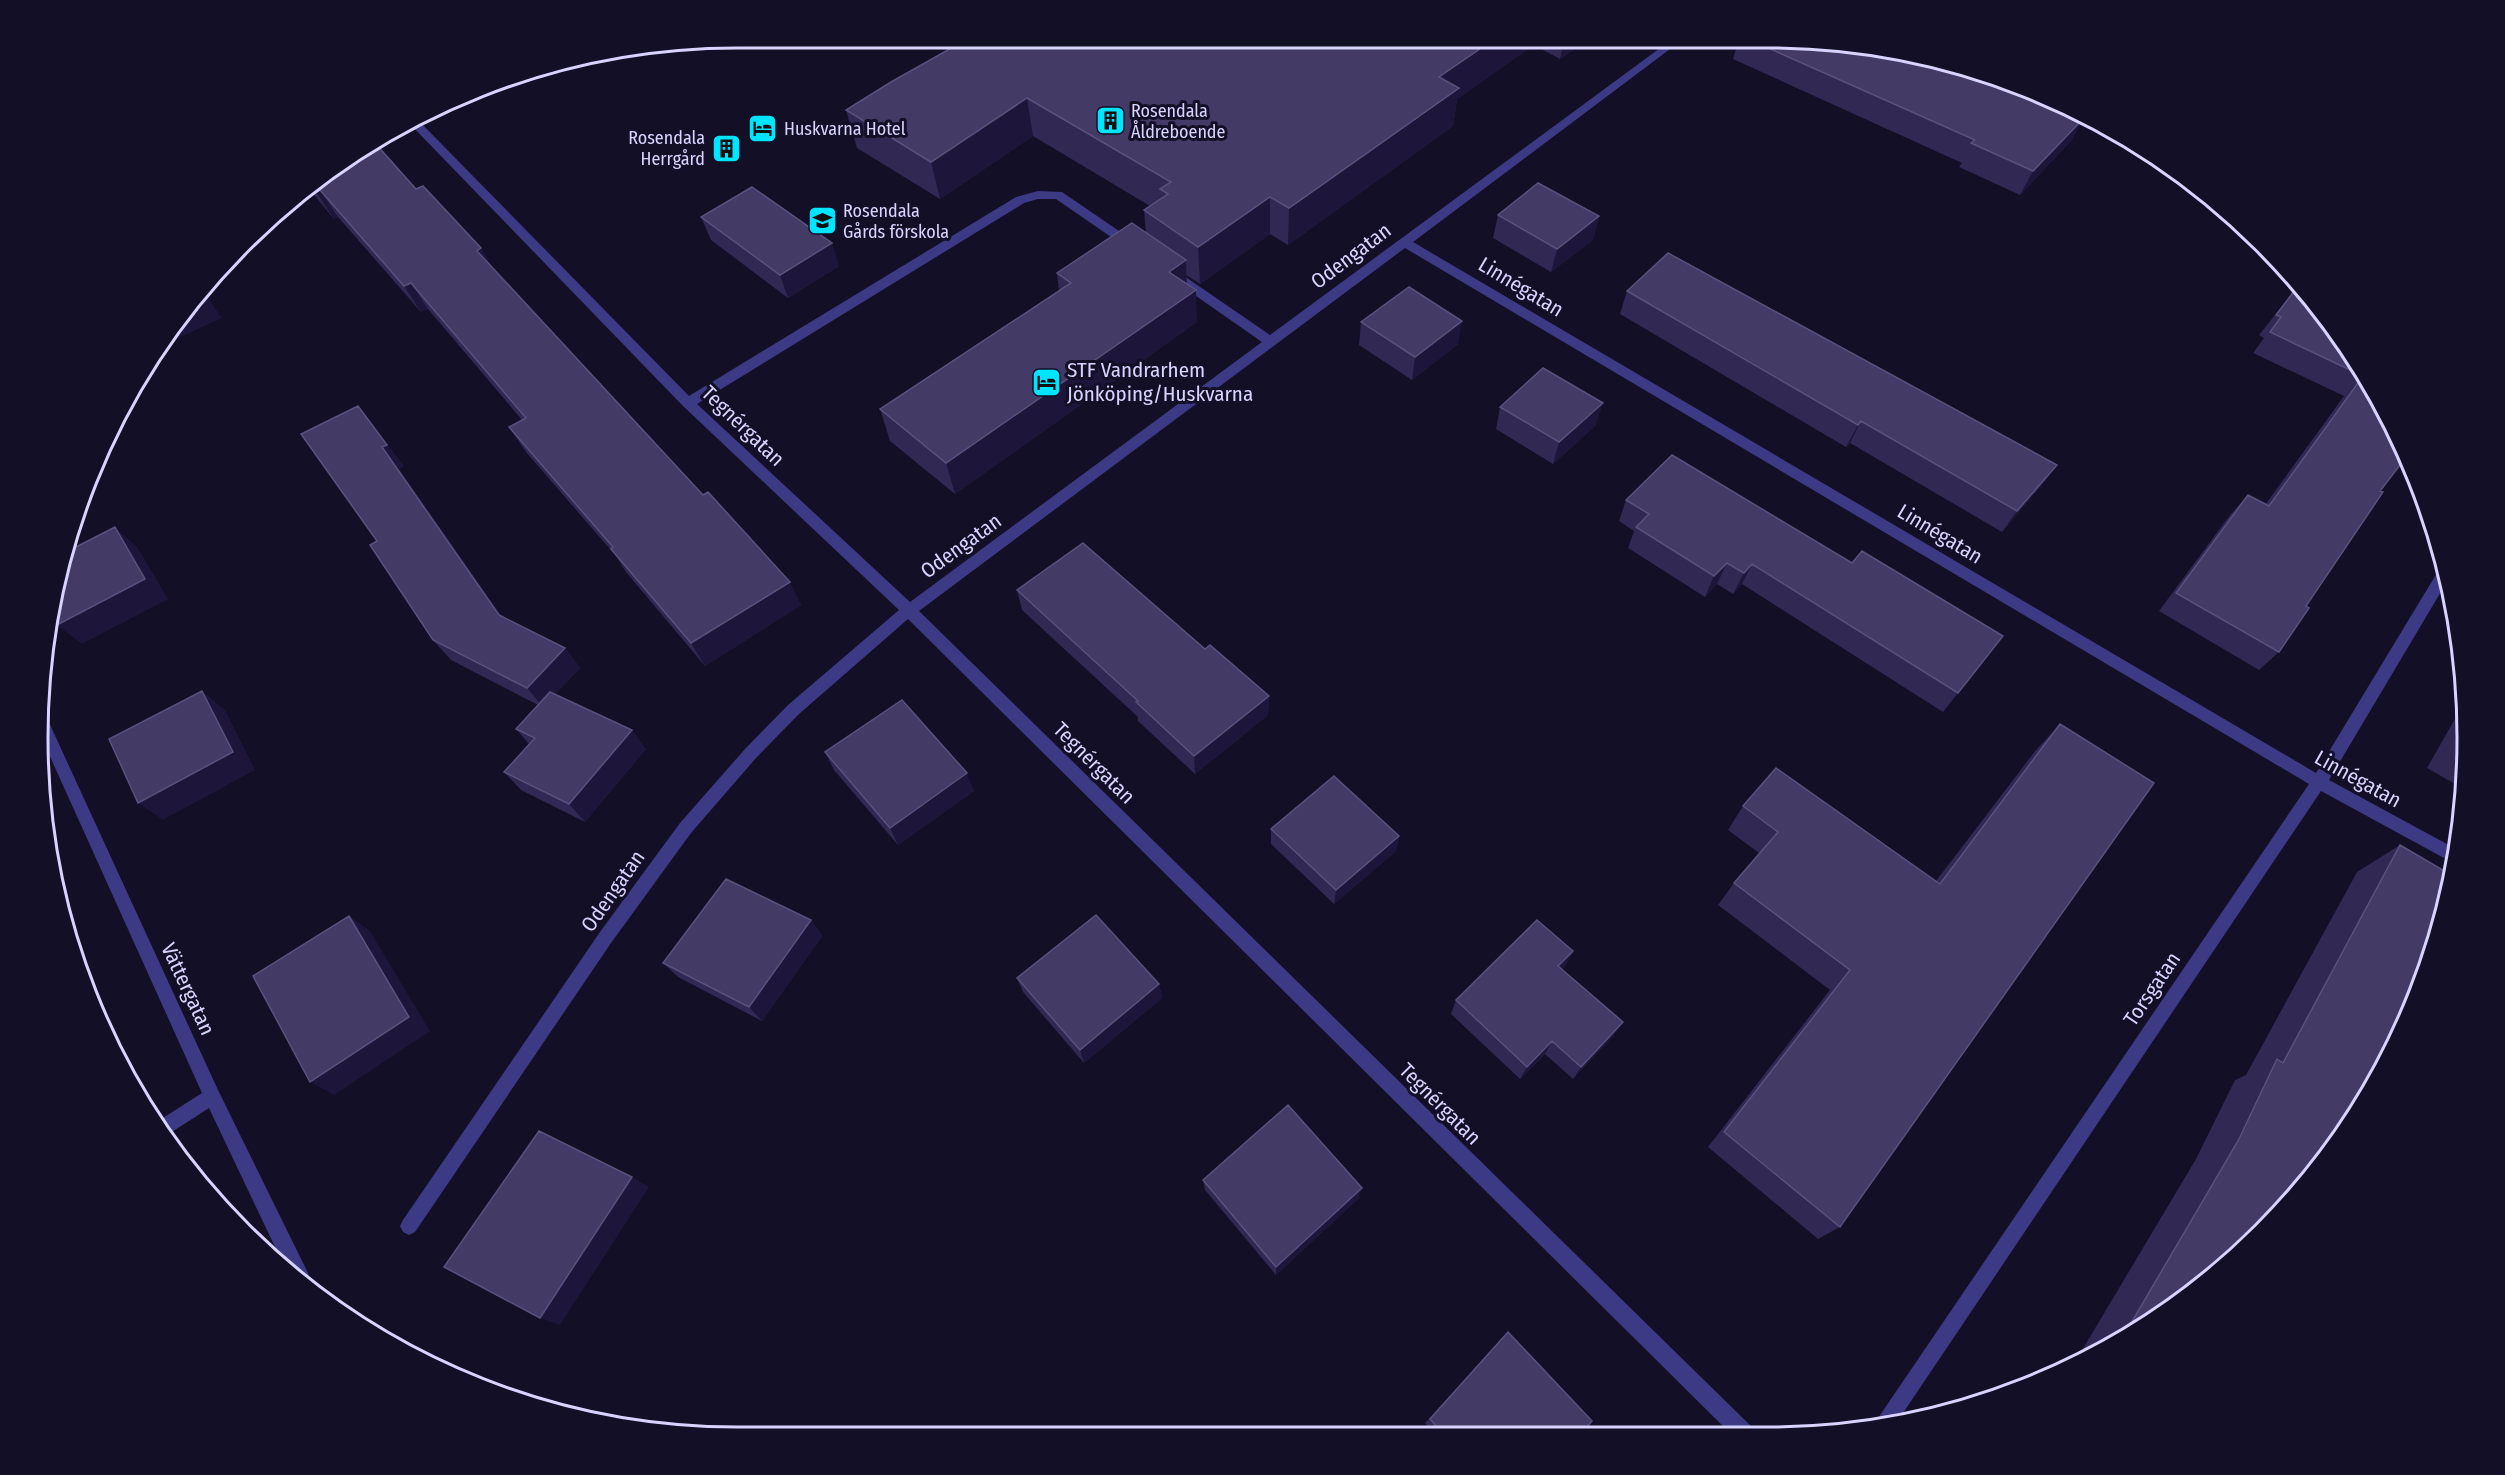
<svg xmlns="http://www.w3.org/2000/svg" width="2505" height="1475" font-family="'Fira Sans Condensed',sans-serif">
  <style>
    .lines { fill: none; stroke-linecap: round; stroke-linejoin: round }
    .minor { fill: #3d3a85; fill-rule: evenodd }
    .wall { fill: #312854 }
    .shaded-wall { fill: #1d163a }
    .building { fill: #433a66; stroke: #5a527e; stroke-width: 1.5 }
    .labels { text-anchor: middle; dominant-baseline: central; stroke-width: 6; stroke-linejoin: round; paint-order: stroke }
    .far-poi-label { font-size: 18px; fill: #d9d4ff; stroke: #130f26; text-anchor: start }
    .street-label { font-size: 21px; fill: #d9d4ff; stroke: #130f26 }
    .poi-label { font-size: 21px; fill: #d9d4ff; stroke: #130f26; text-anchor: start }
    .rim { fill: none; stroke: #d9d4ff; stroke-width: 3 }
  </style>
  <rect width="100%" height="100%" fill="#130f26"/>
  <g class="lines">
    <path class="minor" d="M1671,40H1682L1413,242L2316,773L2440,568L2444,567L2448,580L2329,780L2456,849L2455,864L2321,791L1897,1422L1875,1426L1874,1424L2309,784L1405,248L919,611L1754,1429L1757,1436H1733L908,619L799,714L756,758L691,833L611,943L415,1232L409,1235L403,1232L400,1226L403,1220L600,932L680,823L745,749L788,705L899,610L683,406L408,122L416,118L689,396L1016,197L1038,191L1062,192L1135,242V248H1127L1056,199H1038L1024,203L697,404L910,602L1262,342L1166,275V269H1174L1270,335Z
      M39,710L44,712L46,716L218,1090L308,1273L310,1280L308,1286L285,1268L209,1108L164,1137L155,1123L202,1093L38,730Z"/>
  </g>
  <path class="wall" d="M1739,39H1814L2046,101L2083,119L2071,141L2020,195L1959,167L1962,163L1733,59Z
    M1588,40L1560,59L1534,45L1457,99L1453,126L1288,245L1270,234L1200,284L1186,275L1187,284L1197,322L955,494L890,441L880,409L1059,291L1057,273L1146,233L1144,210L1150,206L1033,136L940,199L857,148L846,110L962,42Z
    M312,182L416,189L481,248L493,269L801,605L705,666L626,572L616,556L526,452L509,427L522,420L428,309L421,312L338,217L334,219L307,186Z
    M1498,215L1599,216L1593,240L1551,272L1493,238Z
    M701,217L839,266L788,298L711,240Z
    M2298,286L2350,349L2407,456L2380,491L2306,606L2279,652L2259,670L2159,611L2230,515L2248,495L2265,505L2344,396L2253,353L2264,338L2259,335Z
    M1627,291L2041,486L2002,532L1850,443L1846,447L1620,314Z
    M1361,322L1458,344L1412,380L1359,345Z
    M1500,407L1596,425L1553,464L1496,429Z
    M301,434L404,466L399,469L502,617L565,648L580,668L555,694L646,749L585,822L521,790L504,772L529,744L516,729L538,705L451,660L433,640L377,541Z
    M1672,455L1958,693L1943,712L1742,584L1733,594L1717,584L1705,597L1628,548L1634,531L1619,521L1626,500Z
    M1017,590L1205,649L1269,696L1268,715L1195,774L1138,721V717L1022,610Z
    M2464,703L2468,738L2462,788L2427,768Z
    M2060,724L1840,1227L1818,1239L1708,1147L1830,990L1718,905L1734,883L1759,853L1728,830L1743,806L1936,881L2036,750Z
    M825,752L974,791L898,845L834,770Z
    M1271,829L1399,836L1396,851L1334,904L1271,844Z
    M2400,845L2229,1264L2117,1344L2075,1362L2196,1159L2235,1080L2246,1075L2357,872Z
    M811,920L822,936L762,1021L678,977L663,963Z
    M1573,951L1565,966L1562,969L1614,1035L1573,1079L1545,1054L1520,1079L1451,1014L1456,1000Z
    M1017,978L1159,984L1162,998L1084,1063L1023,992Z
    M1203,1180L1359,1198L1276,1275L1205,1190Z
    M1508,1332L1579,1436H1436L1425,1423L1501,1339Z"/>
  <path class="shaded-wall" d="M1493,40H1535L1534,45L1457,99L1453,126L1288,245L1289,208L1439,77Z
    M1564,40H1588L1560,59Z
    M1027,98L1033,136L940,199L931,162Z
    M2083,119L2071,141L2020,195L2033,171Z
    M320,190L338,217L334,219L316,192Z
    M1270,197V234L1200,284L1198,247Z
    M1599,216L1593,240L1551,272L1557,249Z
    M832,243L839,266L788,298L780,275Z
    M481,248L497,275L477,251Z
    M1186,260L1187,293L1169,272Z
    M411,283L428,309L421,312L404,286Z
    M1196,290L1197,322L955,494L946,463Z
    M203,291L222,318L176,339L169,332L182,312Z
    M1462,321L1458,344L1412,380L1415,357Z
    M1603,403L1596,425L1553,464L1559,442Z
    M358,406L404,466L399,469L515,635L499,615L382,447Z
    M1861,421L1850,443L1846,447L1858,425Z
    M96,460L101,468L91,473Z
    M2057,465L2041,486L2002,532L2017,511Z
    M115,527L138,548L168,599L82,644L57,625Z
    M1727,563L1717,584L1705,597L1714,576Z
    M1752,564L1742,584L1733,594L1744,573Z
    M790,582L801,605L705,666L691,643Z
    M565,648L580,668L543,707L527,688Z
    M202,691L225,710L255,770L163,820L138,803Z
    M1269,696L1268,715L1195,774L1194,756Z
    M632,730L646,749L585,822L569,804Z
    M967,773L974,791L898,845L890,828Z
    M1399,836L1396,851L1334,904L1336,890Z
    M349,916L370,931L430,1031L334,1095L310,1082Z
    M811,920L822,936L762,1021L749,1007Z
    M1573,951L1565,966L1551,980L1558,966Z
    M1159,984L1162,998L1084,1063L1080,1050Z
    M1623,1022L1614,1035L1573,1079L1581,1067Z
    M1552,1041L1545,1054L1520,1079L1527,1067Z
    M632,1177L649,1187L560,1325L540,1318Z
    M1362,1188L1359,1198L1276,1275V1267Z"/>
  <path class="building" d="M1748,39H1814L1958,68L2019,95L2023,91L2083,119L2033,171L1971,143L1975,140Z
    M1493,40L1439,77L1459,88L1289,208L1270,197L1198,247L1144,210L1168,194L1160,189L1171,182L1027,98L931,162L846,110L891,82L962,42Z
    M375,143L416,189L423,186L481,248L477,251L703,495L708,492L790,582L691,643L611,549L613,547L509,427L526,418L411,283L404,286L320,190L316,192L310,184Z
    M1538,183L1599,216L1557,249L1498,215Z
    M752,187L832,243L780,275L701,217Z
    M1132,223L1186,260L1169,272L1196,290L946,463L880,409L1071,283L1057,273Z
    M1668,253L2057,465L2017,511L1861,421L1858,425L1627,291Z
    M2298,286L2350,349L2407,456L2380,491L2383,492L2306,606L2309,608L2279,652L2176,593L2248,495L2269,506L2363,376L2270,332L2281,317L2276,315Z
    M1409,287L1462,321L1415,357L1361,322Z
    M201,293L203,296L194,300Z
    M1543,368L1603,403L1559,442L1500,407Z
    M358,406L387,445L382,447L499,615L565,648L527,688L433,640L370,545L377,541L301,434Z
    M1672,455L1852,563L1862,551L2003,636L1958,693L1752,564L1744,573L1727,563L1714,576L1636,527L1649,514L1626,500Z
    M115,527L145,579L57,625L51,614L66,552Z
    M1083,543L1205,649L1210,645L1269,696L1194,756L1136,702L1138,701L1017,590Z
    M202,691L233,752L138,803L109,739Z
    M550,692L632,730L569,804L504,772L535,738L516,729Z
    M902,700L967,773L890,828L825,752Z
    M2060,724L2154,783L1840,1227L1724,1132L1850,970L1734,883L1778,832L1743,806L1776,768L1940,884Z
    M1334,776L1399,836L1336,890L1271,829Z
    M2400,845L2453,876L2414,1006L2349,1127L2229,1264L2120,1342L2238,1141L2277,1059L2283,1063Z
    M726,879L811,920L749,1007L663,963Z
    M1096,915L1159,984L1080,1050L1017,978Z
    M349,916L409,1017L310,1082L253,976Z
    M1537,920L1573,951L1558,966L1623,1022L1581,1067L1552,1041L1527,1067L1456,1000Z
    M1288,1105L1362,1188L1276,1267L1203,1180Z
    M539,1131L632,1177L540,1318L444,1267Z
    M1508,1332L1592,1421L1579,1436H1445L1430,1419Z"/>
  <defs>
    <symbol id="building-square" viewBox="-11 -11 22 22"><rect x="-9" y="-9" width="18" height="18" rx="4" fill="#00e5ff" stroke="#130f26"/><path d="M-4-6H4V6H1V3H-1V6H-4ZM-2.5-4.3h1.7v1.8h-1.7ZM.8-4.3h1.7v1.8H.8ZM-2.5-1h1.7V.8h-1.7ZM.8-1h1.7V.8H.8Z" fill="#111"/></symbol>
    <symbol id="hotel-square" viewBox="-11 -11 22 22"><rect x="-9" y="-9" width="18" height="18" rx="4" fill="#00e5ff" stroke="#130f26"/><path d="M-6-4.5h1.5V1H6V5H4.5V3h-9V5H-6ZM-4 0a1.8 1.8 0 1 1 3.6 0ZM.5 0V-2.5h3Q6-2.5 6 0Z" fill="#111"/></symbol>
    <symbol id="school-square" viewBox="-11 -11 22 22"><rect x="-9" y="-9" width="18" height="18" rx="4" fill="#00e5ff" stroke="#130f26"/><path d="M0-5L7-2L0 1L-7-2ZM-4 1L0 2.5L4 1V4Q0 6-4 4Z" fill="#111"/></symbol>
  </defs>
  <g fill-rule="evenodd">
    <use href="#building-square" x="1094" y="104" width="33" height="33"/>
    <use href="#hotel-square" x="746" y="112" width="33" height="33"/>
    <use href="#building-square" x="710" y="132" width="33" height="33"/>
    <use href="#school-square" x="806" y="204" width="33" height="33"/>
    <use href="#hotel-square" x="1030" y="366" width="33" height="33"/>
  </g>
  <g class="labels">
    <g class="far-poi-label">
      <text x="1131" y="111">Rosendala<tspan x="1131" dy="21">Åldreboende</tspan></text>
      <text x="784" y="129">Huskvarna Hotel</text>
      <text x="705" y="138" text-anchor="end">Rosendala<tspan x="705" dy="21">Herrgård</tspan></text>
      <text x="843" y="211">Rosendala<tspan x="843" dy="21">Gårds förskola</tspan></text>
    </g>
    <g class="street-label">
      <text transform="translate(1351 256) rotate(-37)">Odengatan</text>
      <text transform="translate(1521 287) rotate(31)">Linnégatan</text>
      <text transform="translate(743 426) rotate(44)">Tegnérgatan</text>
      <text transform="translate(1940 534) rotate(31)">Linnégatan</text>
      <text transform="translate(961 546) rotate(-36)">Odengatan</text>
      <text transform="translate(1094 763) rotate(45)">Tegnérgatan</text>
      <text transform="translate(2358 779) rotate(29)">Linnégatan</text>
      <text transform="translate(613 891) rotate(-55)">Odengatan</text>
      <text transform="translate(188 989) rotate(65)">Vättergatan</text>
      <text transform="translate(2152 989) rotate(-56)">Torsgatan</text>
      <text transform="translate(1440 1104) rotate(45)">Tegnérgatan</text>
    </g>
    <g class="poi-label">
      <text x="1067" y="370">STF Vandrarhem<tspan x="1067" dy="24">Jönköping/Huskvarna</tspan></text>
    </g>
  </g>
  <path d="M0 0H2505V1475H0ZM737 48H1768A689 689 0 0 1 2457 737V738A689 689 0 0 1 1768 1427H737A689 689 0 0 1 48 738V737A689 689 0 0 1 737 48Z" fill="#130f26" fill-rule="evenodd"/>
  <path class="rim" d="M737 48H1768A689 689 0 0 1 2457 737V738A689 689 0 0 1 1768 1427H737A689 689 0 0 1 48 738V737A689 689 0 0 1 737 48Z"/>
</svg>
